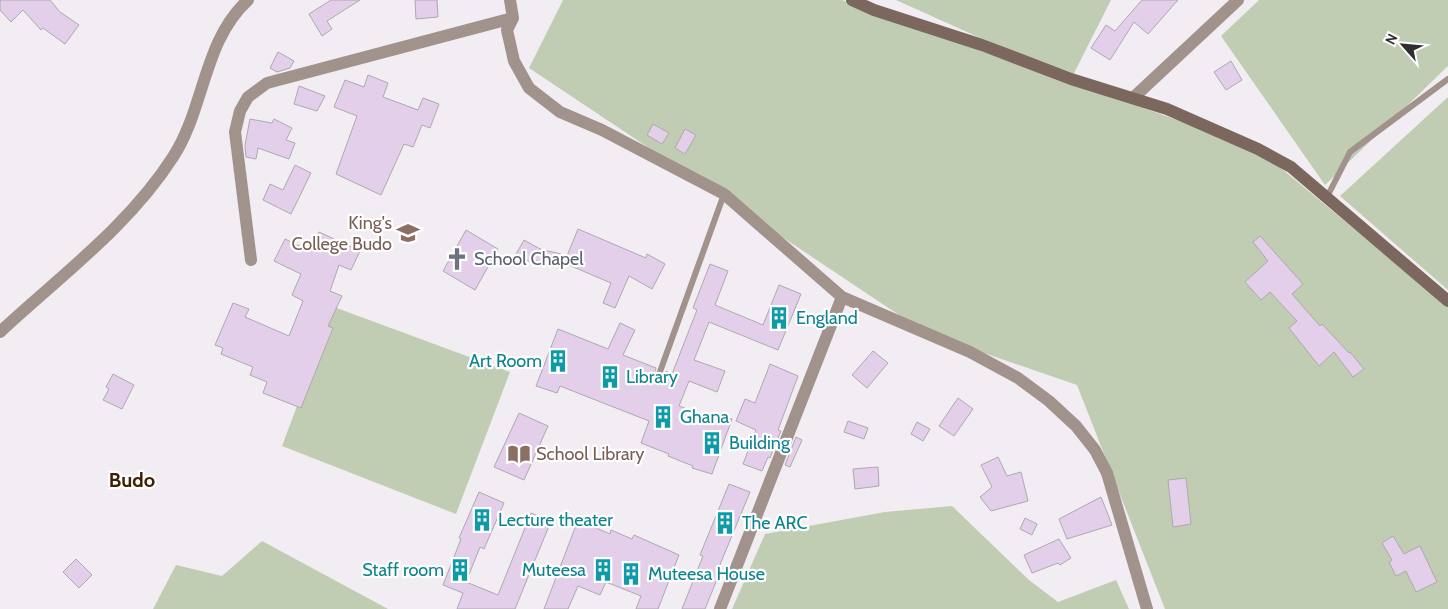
<svg xmlns="http://www.w3.org/2000/svg" width="1448" height="609" font-family="Cabin,sans-serif">
  <style>
    .green { fill: #c1cdb2 }
    .building { fill: #e4cfeb; stroke: #aca9ad }
    .lines { fill: none; stroke-linecap: round; stroke-linejoin: round }
    .lane { stroke: #a1928b; stroke-width: 6 }
    .street { stroke: #a1928b; stroke-width: 12 }
    .secondary { stroke: #7b675d; stroke-width: 12 }
    .labels { text-anchor: middle; dominant-baseline: central; stroke-width: 4.5; stroke-linejoin: round; paint-order: stroke }
    .education-label { font-size: 18px; fill: #785e54; stroke: #fff; text-anchor: end }
    .worship-label { font-size: 18px; fill: #5b616d; stroke: #fff; text-anchor: start }
    .culture-label { font-size: 18px; fill: #0d838f; stroke: #fff; text-anchor: start }
    .quarter-label { font-size: 20px; font-weight: bold; fill: #3f2206; stroke: #fff }
  </style>
  <rect width="100%" height="100%" fill="#f1edf2"/>
  <path class="green" d="M563,0H842L1258,149L1448,307V609H1165L1077,385L926,333L529,68Z
    M896,0H1111L1071,79Z
    M1259,0H1448V66L1325,185L1221,36Z
    M1448,97V290L1340,196Z
    M334,307L510,372L456,514L282,446Z
    M952,506L1029,580L1058,602L1116,580L1129,609H732L765,534L885,512Z
    M262,541L388,609H153L176,565L222,576Z"/>
  <path class="building" d="M0,0H50L60,12L79,25L65,44L43,28L41,30L23,10L11,22L0,10Z
    M331,0H360L327,21L332,29L322,36L309,14Z
    M415,0H437L438,17L416,19Z
    M1142,0H1178L1148,34L1134,22L1110,60L1091,48L1106,25L1115,31Z
    M278,52L294,61L290,68L277,72L270,68Z
    M1231,61L1242,80L1226,90L1214,72Z
    M368,75L388,83L383,97L418,110L423,98L439,104L430,128L422,125L413,147L404,144L381,195L336,174L357,116L334,107L345,80L364,87Z
    M299,86L325,96L317,111L294,104Z
    M250,119L272,123L274,119L292,128L286,140L295,143L289,159L258,148L256,159L246,157L245,145Z
    M653,124L669,133L662,144L647,135Z
    M685,129L696,135L685,154L675,148Z
    M295,165L311,173L291,214L263,200L270,184L283,190Z
    M578,229L646,258L647,254L665,264L652,289L629,276L615,308L603,303L611,283L564,263Z
    M466,230L498,249L475,290L443,271Z
    M319,232L360,251L351,270L339,265L330,291L342,296L328,326L333,328L301,408L263,393L267,382L250,375L253,367L221,354L223,348L215,345L233,303L249,309L245,317L289,336L303,301L292,295L301,274L274,261L285,239L310,251Z
    M1260,236L1303,284L1292,294L1320,326L1322,324L1349,353L1350,352L1364,369L1353,377L1334,352L1319,366L1289,328L1297,321L1270,292L1261,300L1245,282L1268,261L1253,242Z
    M524,240L540,249L561,254L559,267L533,260L532,263L516,254Z
    M710,264L728,271L715,305L763,325L779,285L801,294L778,350L709,322L694,360L725,371L717,392L689,381L679,406L711,418L713,413L732,419L712,474L692,468L693,466L668,456L669,454L641,443L649,421L560,386L557,393L536,386L558,329L608,349L620,323L635,330L623,355L656,368L652,381L656,385L660,384L666,371L672,374L697,310L693,308Z
    M873,351L888,363L867,388L852,375Z
    M770,364L798,376L778,430L781,431L770,458L768,457L762,471L743,464L756,430L736,421L745,399L755,403Z
    M113,374L134,385L122,409L103,400L109,389L106,387Z
    M958,398L973,409L954,436L939,426Z
    M519,413L548,426L524,480L494,467Z
    M848,421L868,428L864,439L844,432Z
    M917,422L930,429L923,441L911,434Z
    M796,437L802,440L790,467L785,465Z
    M998,457L1007,476L1021,472L1028,501L991,511L980,497L992,487L981,465Z
    M878,467L879,486L855,489L853,469Z
    M1186,478L1191,524L1173,527L1168,480Z
    M729,484L750,492L717,572H720L705,609H682L703,556L700,555Z
    M479,492L504,503L484,549L480,547L466,582L498,595L531,513L551,521L515,609H457L463,593L443,585L461,539L459,538Z
    M1101,497L1112,525L1067,539L1059,519Z
    M1025,518L1037,524L1032,535L1020,529Z
    M578,520L610,534L611,530L632,539L634,535L679,555L658,609H636L641,596L606,582L600,595L578,586L568,609H544Z
    M1393,536L1404,554L1420,546L1437,582L1416,592L1406,571L1396,576L1389,562L1392,560L1382,543Z
    M1059,539L1071,558L1060,565L1058,563L1032,573L1024,555Z
    M76,559L92,575L79,588L63,572Z"/>
  <g class="lines">
    <path class="lane" d="M1327,197L1350,152L1448,79
      M657,380L724,194"/>
    <path class="street" d="M510,0L513,18L507,30L514,61L529,88L560,112L602,130L724,194L842,297L970,352L1018,378L1049,401L1076,426L1095,450L1107,473L1147,609
      M1133,98L1238,0
      M251,260L235,132L240,111L248,97L267,83L513,18
      M0,332C60,276 128,227 173,157C205,108 203,41 248,0
      M720,609L842,297"/>
    <path class="secondary" d="M852,0L874,10L982,45L1071,79L1167,109L1258,149L1291,167L1448,301"/>
  </g>
  <defs>
    <symbol id="school-bare" viewBox="-9 -9 18 18"><path d="M0-5L7-2L0 1L-7-2ZM-4 1L0 2.5L4 1V4Q0 6-4 4Z" fill="#8d6e63" stroke="#fff" stroke-width="2.5" paint-order="stroke"/></symbol>
    <symbol id="church-bare" viewBox="-9 -9 18 18"><path d="M-1.2-6h2.4v3.5h3.3v2.4h-3.3V6h-2.4V-.1h-3.3v-2.4h3.3Z" fill="#6b7280" stroke="#fff" stroke-width="2.5" paint-order="stroke"/></symbol>
    <symbol id="building-bare" viewBox="-9 -9 18 18"><path d="M-4-6H4V6H1V3H-1V6H-4ZM-2.5-4.3h1.7v1.8h-1.7ZM.8-4.3h1.7v1.8H.8ZM-2.5-1h1.7V.8h-1.7ZM.8-1h1.7V.8H.8Z" fill="#0f9aa8" stroke="#fff" stroke-width="2.5" paint-order="stroke"/></symbol>
    <symbol id="library-bare" viewBox="-9 -9 18 18"><path d="M-6-4Q-3-5.5-.7-3.5V5Q-3 3-6 4ZM6-4Q3-5.5 .7-3.5V5Q3 3 6 4Z" fill="#8d6e63" stroke="#fff" stroke-width="2.5" paint-order="stroke"/></symbol>
  </defs>
  <g fill-rule="evenodd">
    <use href="#school-bare" x="392" y="217" width="32" height="32"/>
    <use href="#church-bare" x="441" y="243" width="32" height="32"/>
    <use href="#building-bare" x="763" y="302" width="32" height="32"/>
    <use href="#building-bare" x="542" y="345" width="32" height="32"/>
    <use href="#building-bare" x="594" y="361" width="32" height="32"/>
    <use href="#building-bare" x="647" y="401" width="32" height="32"/>
    <use href="#building-bare" x="696" y="427" width="32" height="32"/>
    <use href="#library-bare" x="503" y="438" width="32" height="32"/>
    <use href="#building-bare" x="466" y="504" width="32" height="32"/>
    <use href="#building-bare" x="709" y="507" width="32" height="32"/>
    <use href="#building-bare" x="444" y="554" width="32" height="32"/>
    <use href="#building-bare" x="587" y="554" width="32" height="32"/>
    <use href="#building-bare" x="615" y="558" width="32" height="32"/>
  </g>
  <g class="labels">
    <g class="education-label">
      <text x="392" y="223">King's<tspan x="392" dy="21">College Budo</tspan></text>
      <text x="536" y="454" text-anchor="start">School Library</text>
    </g>
    <g class="worship-label">
      <text x="474" y="259">School Chapel</text>
    </g>
    <g class="culture-label">
      <text x="796" y="318">England</text>
      <text x="542" y="361" text-anchor="end">Art Room</text>
      <text x="626" y="377">Library</text>
      <text x="680" y="417">Ghana</text>
      <text x="729" y="443">Building</text>
      <text x="498" y="520">Lecture theater</text>
      <text x="742" y="523">The ARC</text>
      <text x="444" y="570" text-anchor="end">Staff room</text>
      <text x="586" y="570" text-anchor="end">Muteesa</text>
      <text x="648" y="574">Muteesa House</text>
    </g>
    <g class="quarter-label">
      <text x="132" y="480">Budo</text>
    </g>
  </g>
  <g transform="translate(1403 45) rotate(297)" stroke="#ffffff" stroke-width="4" paint-order="stroke">
  <path d="M0-4L9 19L0 12L-9 19Z" fill="#2f2d2f"/>
  <text y="-8" font-size="14" font-weight="bold" text-anchor="middle" fill="#2f2d2f">N</text>
  </g>
</svg>
